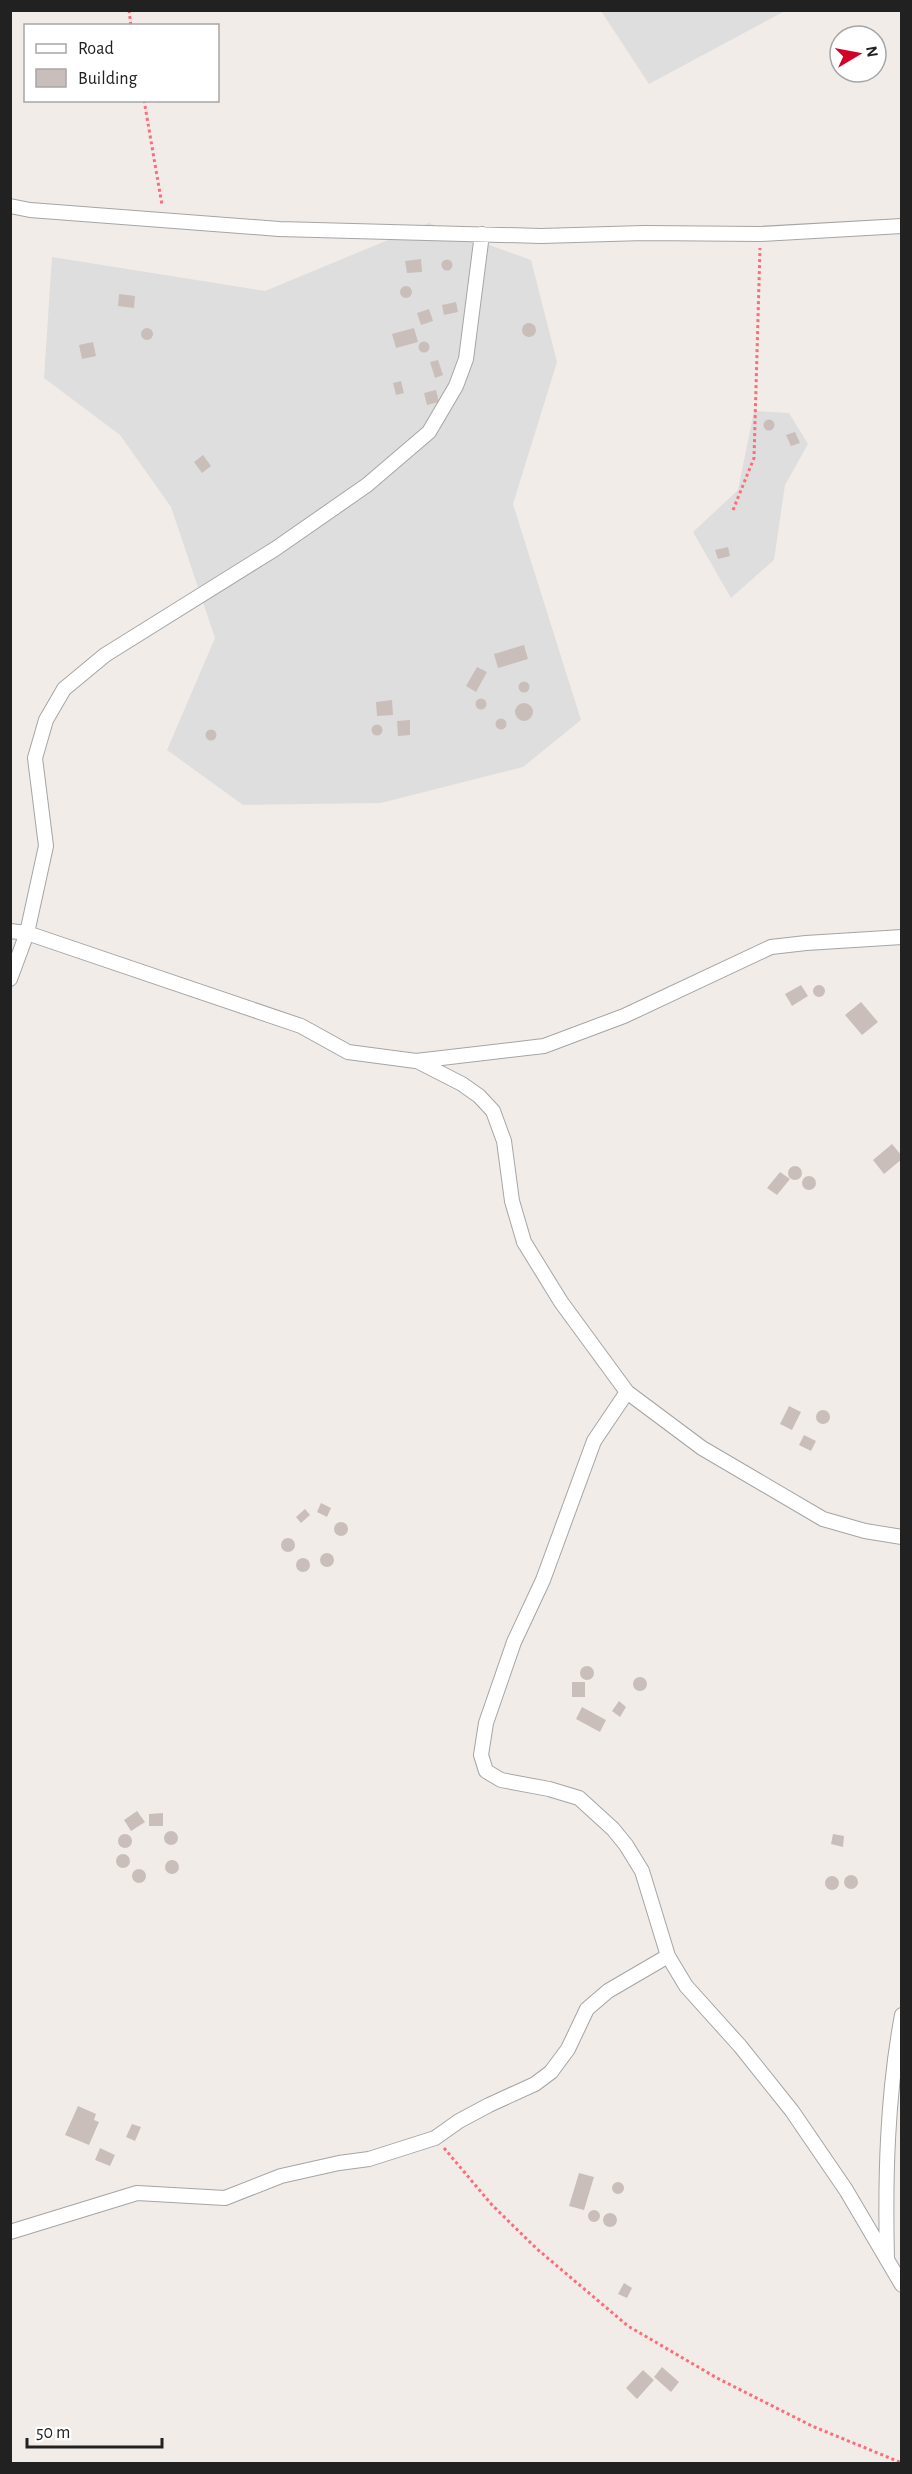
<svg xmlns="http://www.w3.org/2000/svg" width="912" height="2474" font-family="'Alegreya Sans',sans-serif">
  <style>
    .residential { fill: #dfdede }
    .building { fill: #cabeba }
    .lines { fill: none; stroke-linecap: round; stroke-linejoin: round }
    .minor-casing { stroke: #a5a5a5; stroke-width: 16 }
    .path { stroke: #fe6c79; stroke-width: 3; stroke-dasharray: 3 3; stroke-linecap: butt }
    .minor { stroke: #fff; stroke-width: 14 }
  </style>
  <rect width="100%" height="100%" fill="#f2ece8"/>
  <path class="residential" d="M601,11H785L649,84Z
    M429,223L531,260L557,362L513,504L581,720L523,767L381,803L243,805L167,750L215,638L171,507L120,435L44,378L52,257L265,291Z
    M754,411L789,413L808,444L785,485L774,560L731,598L693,532L738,490Z"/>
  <path class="building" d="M421,259L422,272L407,273L405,261Z
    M441.5 265a5.5 5.5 0 1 1 11 0a5.5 5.5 0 1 1-11 0Z
    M400 292a6 6 0 1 1 12 0a6 6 0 1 1-12 0Z
    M119,294L135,296L134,308L118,306Z
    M456,302L458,312L444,315L442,305Z
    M429,309L433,321L421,325L417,313Z
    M522 330a7 7 0 1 1 14 0a7 7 0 1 1-14 0Z
    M414,328L418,342L396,348L392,334Z
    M141 334a6 6 0 1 1 12 0a6 6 0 1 1-12 0Z
    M418.5 347a5.5 5.5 0 1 1 11 0a5.5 5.5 0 1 1-11 0Z
    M93,342L96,356L82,359L79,345Z
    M438,360L443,375L435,378L430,362Z
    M401,381L404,393L396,395L393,383Z
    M436,390L439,402L427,405L424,393Z
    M763.5 425a5.5 5.5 0 1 1 11 0a5.5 5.5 0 1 1-11 0Z
    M795,432L800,443L791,446L786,435Z
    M203,455L211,466L202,473L194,462Z
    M728,547L730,556L718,559L715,550Z
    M524,645L528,659L498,668L494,654Z
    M477,667L487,672L476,692L466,686Z
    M518.5 687a5.5 5.5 0 1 1 11 0a5.5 5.5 0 1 1-11 0Z
    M475.5 704a5.5 5.5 0 1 1 11 0a5.5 5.5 0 1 1-11 0Z
    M392,700L393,715L377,716L376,702Z
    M515 712a9 9 0 1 1 18 0a9 9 0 1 1-18 0Z
    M495.5 724a5.5 5.5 0 1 1 11 0a5.5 5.5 0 1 1-11 0Z
    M410,720V735L398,736L397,721Z
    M371.5 730a5.5 5.5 0 1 1 11 0a5.5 5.5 0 1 1-11 0Z
    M205.5 735a5.5 5.5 0 1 1 11 0a5.5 5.5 0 1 1-11 0Z
    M801,985L808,996L792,1006L785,994Z
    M813 991a6 6 0 1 1 12 0a6 6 0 1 1-12 0Z
    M861,1002L878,1022L862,1035L845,1015Z
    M892,1144L902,1156V1159L884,1174L873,1160Z
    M788 1173a7 7 0 1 1 14 0a7 7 0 1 1-14 0Z
    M780,1172L790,1179L777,1195L767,1188Z
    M802 1183a7 7 0 1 1 14 0a7 7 0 1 1-14 0Z
    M789,1406L801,1412L792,1430L780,1424Z
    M816 1417a7 7 0 1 1 14 0a7 7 0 1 1-14 0Z
    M804,1435L816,1441L811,1451L799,1445Z
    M321,1503L331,1508L327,1517L317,1512Z
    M305,1509L310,1515L301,1523L296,1517Z
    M334 1529a7 7 0 1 1 14 0a7 7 0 1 1-14 0Z
    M281 1545a7 7 0 1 1 14 0a7 7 0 1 1-14 0Z
    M320 1560a7 7 0 1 1 14 0a7 7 0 1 1-14 0Z
    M296 1565a7 7 0 1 1 14 0a7 7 0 1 1-14 0Z
    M580 1673a7 7 0 1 1 14 0a7 7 0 1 1-14 0Z
    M633 1684a7 7 0 1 1 14 0a7 7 0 1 1-14 0Z
    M572,1682H585V1697H572Z
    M619,1701L626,1707L620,1717L612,1711Z
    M582,1707L606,1720L600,1732L576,1719Z
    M137,1811L145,1822L131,1831L124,1820Z
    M163,1813V1826H149V1814Z
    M164 1838a7 7 0 1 1 14 0a7 7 0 1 1-14 0Z
    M833,1834L844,1836L843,1847L831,1844Z
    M118 1841a7 7 0 1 1 14 0a7 7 0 1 1-14 0Z
    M116 1861a7 7 0 1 1 14 0a7 7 0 1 1-14 0Z
    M165 1867a7 7 0 1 1 14 0a7 7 0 1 1-14 0Z
    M132 1876a7 7 0 1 1 14 0a7 7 0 1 1-14 0Z
    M844 1882a7 7 0 1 1 14 0a7 7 0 1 1-14 0Z
    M825 1883a7 7 0 1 1 14 0a7 7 0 1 1-14 0Z
    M78,2106L96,2114L94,2120L99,2122L89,2145L65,2135Z
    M132,2124L141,2127L135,2141L126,2137Z
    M100,2148L115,2155L110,2166L95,2160Z
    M579,2173L594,2177L584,2210L569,2206Z
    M612 2188a6 6 0 1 1 12 0a6 6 0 1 1-12 0Z
    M588 2216a6 6 0 1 1 12 0a6 6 0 1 1-12 0Z
    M603 2220a7 7 0 1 1 14 0a7 7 0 1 1-14 0Z
    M624,2283L632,2288L627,2298L618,2294Z
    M662,2367L679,2382L671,2392L654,2377Z
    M643,2370L654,2380L637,2399L626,2388Z"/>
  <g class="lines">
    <defs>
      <path id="minor" d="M10,206L30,210L279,229L541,236L644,233L760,234L902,226
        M10,931L27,933L301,1026L348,1052L416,1061L544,1046L624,1016L771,947L806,943L902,937
        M10,979L27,933L46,846L35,758L46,720L64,689L105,655L275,549L367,485L429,432L456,386L466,359L482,234
        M417,1061L462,1084L479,1096L493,1111L504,1141L512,1201L524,1242L561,1302L627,1392L702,1448L823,1519L865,1531L902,1537
        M627,1392L594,1441L543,1580L514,1642L486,1723L481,1755L486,1771L501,1780L549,1789L579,1798L613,1829L626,1845L642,1871L668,1956L686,1986L740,2046L792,2111L846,2190L902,2285
        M10,2232L137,2193L225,2198L281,2176L339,2163L369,2159L435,2138L459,2121L489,2105L535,2084L551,2072L568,2049L587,2009L608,1991L668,1956
        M887,2260C885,2178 887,2096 902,2015"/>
    </defs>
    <use href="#minor" class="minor-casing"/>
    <path class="path" d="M129,10L131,26
      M144,100L162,205
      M733,510L754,458L760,248
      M444,2148L492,2205L537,2249L628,2326L717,2378L812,2426L902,2463"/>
    <use href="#minor" class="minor"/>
  </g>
  <rect width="912" height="2474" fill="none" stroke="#212121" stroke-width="24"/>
  <rect x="24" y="24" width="195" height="78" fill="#ffffff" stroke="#a6a6a6" stroke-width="1.5"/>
  <rect x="36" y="44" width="30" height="9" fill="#ffffff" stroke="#a6a6a6" stroke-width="1.5"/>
  <text x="78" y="54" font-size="18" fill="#212121">Road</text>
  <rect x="36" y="69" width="30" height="18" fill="#cabeba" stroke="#a6a6a6" stroke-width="1.5"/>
  <text x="78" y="84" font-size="18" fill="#212121">Building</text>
  <g transform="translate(858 54) rotate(80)"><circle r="28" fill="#ffffff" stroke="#a6a6a6" stroke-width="1.5"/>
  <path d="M0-4.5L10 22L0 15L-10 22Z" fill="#d20028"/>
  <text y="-9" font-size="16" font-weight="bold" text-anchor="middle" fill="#212121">N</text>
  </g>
  <path d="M27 2438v9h135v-9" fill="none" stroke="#212121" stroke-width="3"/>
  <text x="36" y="2438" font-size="18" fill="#212121" stroke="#ffffff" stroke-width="4.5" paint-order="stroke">50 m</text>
</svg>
